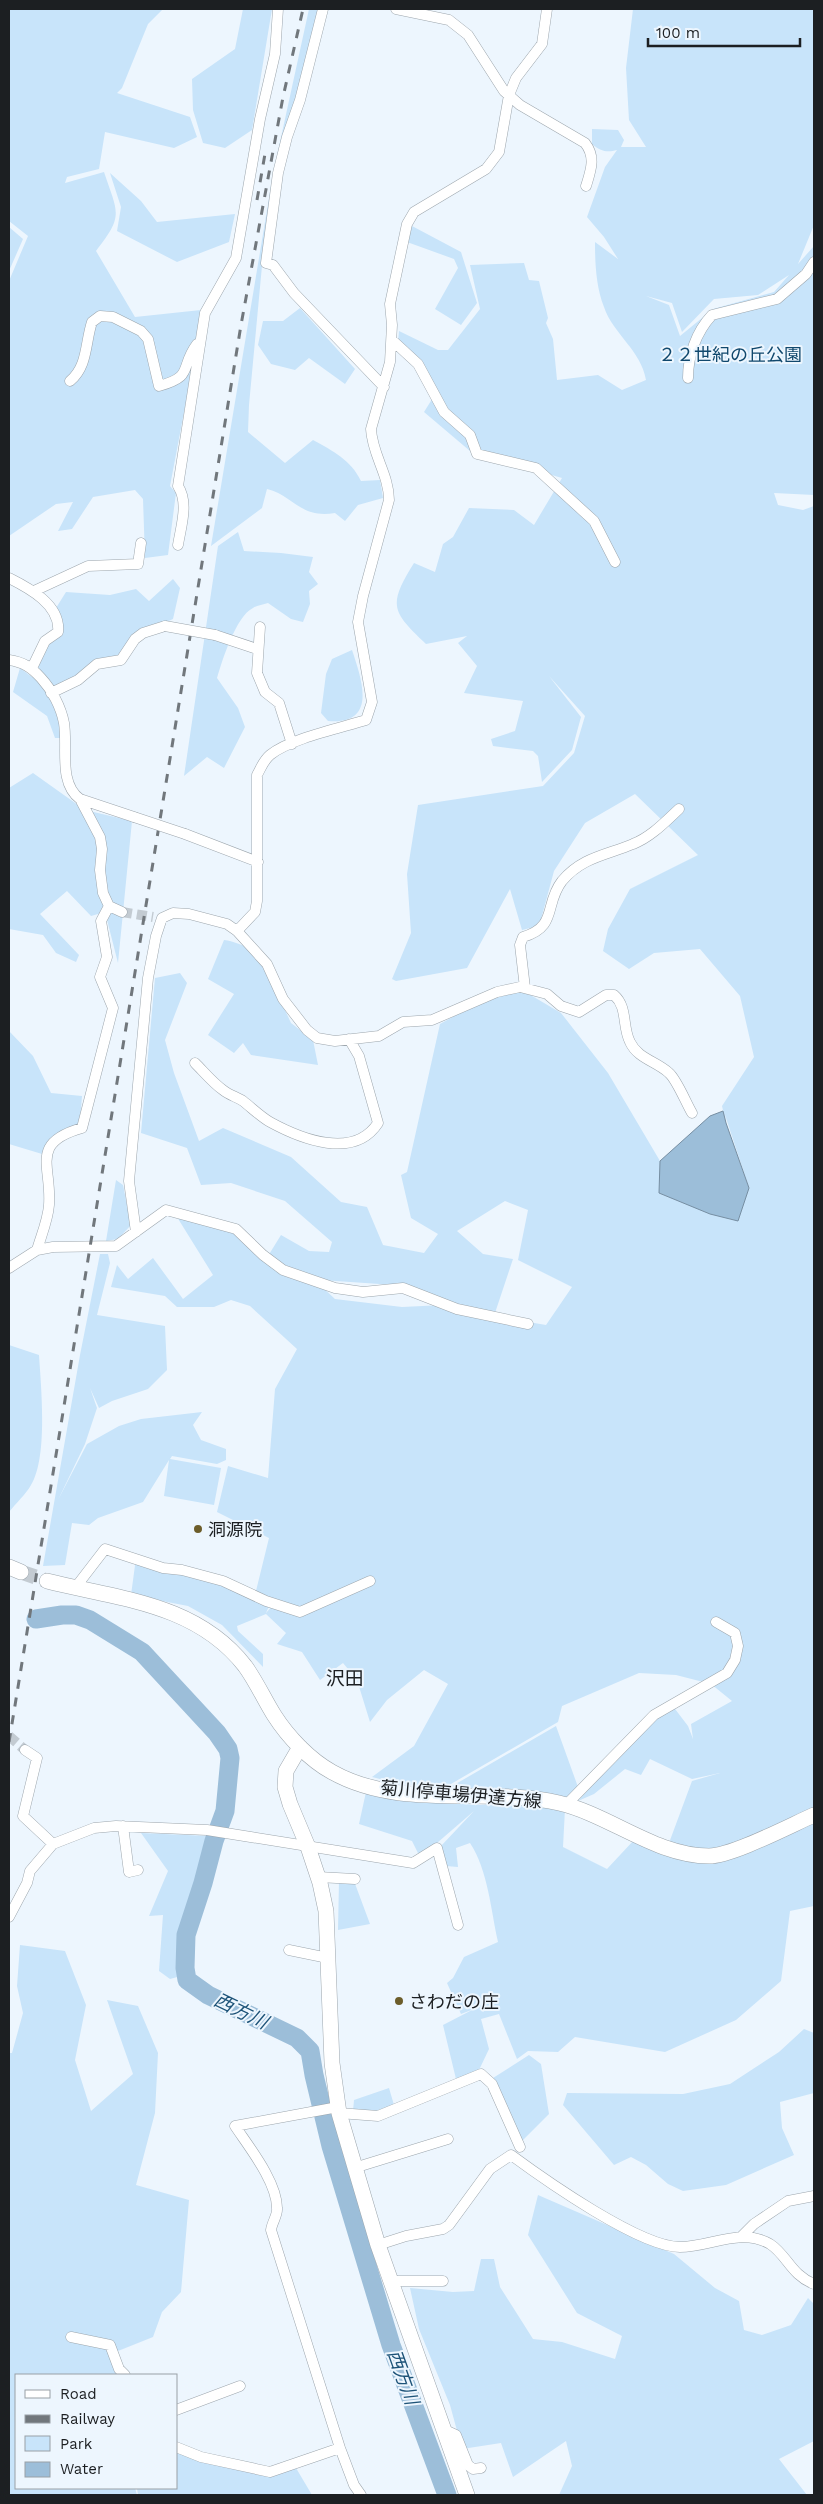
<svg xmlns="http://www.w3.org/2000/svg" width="823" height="2504" font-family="'Work Sans','Noto Sans JP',sans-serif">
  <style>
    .green { fill: #c8e4fa; fill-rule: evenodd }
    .water { fill: #9cbed9; stroke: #768ea2 }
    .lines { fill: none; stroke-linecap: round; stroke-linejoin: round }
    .river { stroke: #9cbed9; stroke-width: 19 }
    .street-tunnel { stroke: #c3cbd2; stroke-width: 10; stroke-dasharray: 10 5; stroke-linecap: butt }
    .secondary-tunnel { stroke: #c3cbd2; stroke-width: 15; stroke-dasharray: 15 8; stroke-linecap: butt }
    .street-casing { stroke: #9da6ad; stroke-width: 11 }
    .secondary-casing { stroke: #9da6ad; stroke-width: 16 }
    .street { stroke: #fff; stroke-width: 10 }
    .secondary { stroke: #fff; stroke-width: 15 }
    .rail { stroke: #71777c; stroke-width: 3; stroke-dasharray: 9 9; stroke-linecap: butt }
    .street-bridge-casing { stroke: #9da6ad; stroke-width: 11; stroke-linecap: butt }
    .street-bridge { stroke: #fff; stroke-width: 10 }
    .poi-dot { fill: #6c5d2a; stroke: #edf6fe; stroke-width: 2 }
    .labels { text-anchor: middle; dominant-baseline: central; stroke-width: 4; stroke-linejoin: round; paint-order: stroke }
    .park-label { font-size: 18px; fill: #10486d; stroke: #edf6fe }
    .poi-label { font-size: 18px; fill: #1c1f22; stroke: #edf6fe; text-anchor: start }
    .street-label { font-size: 18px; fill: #1c1f22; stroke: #edf6fe }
    .neighbourhood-label { font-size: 19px; fill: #1c1f22; stroke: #edf6fe }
    .water-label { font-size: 19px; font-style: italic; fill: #1d5378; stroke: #edf6fe }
  </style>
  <rect width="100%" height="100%" fill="#edf6fe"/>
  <path class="green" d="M9,9H163L148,24L122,88L117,93L190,117L197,137L174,148L105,132L99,169L67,177L65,183L104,172C118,214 124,215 96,251L135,317L201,310L192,370L170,486L176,493L168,555L145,558L143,499L135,490L93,497L72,529L58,531L73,502L56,504L9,536V281L28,236L9,221Z
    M243,9H272L252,130L225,148L203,143L193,110L192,79L235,49Z
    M309,9H318L263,255L249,405L248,432L285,463L313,440C333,451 351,460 361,481L380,480L383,498L358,505L345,521L335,513C300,519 293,495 267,489L262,508L211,546L273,174Z
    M633,9H814V225L798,264L814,246V495L774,493L778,505L803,510L814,506V1906L790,1911L781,1981L736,2020L665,2052L575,2037L558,2052L528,2051L517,2059L499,2014L481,2019L489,2049L479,2070L456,2079L443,2025L474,2009L461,2014L447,1983L453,1978L464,1957L498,1942C491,1911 488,1870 470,1843L456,1848L458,1867L446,1866L441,1846L474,1811L437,1843L419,1855L412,1841L359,1824L366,1792L406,1801L480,1805L511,1803L565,1809L563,1847L607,1869L634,1840L666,1851L692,1781L720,1773L692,1779L650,1759L641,1775L625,1769L594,1794L578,1801L635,1735L672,1705L688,1726L693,1739L691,1724L732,1701L711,1684L676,1675L639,1673L562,1706L558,1722L444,1788L400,1784L372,1777L414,1746L448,1684L424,1670L387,1700L370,1722L357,1680L343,1663L320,1680L302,1652L277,1644L286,1633L266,1614L237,1626L238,1631L263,1654V1667L222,1625L188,1606L131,1595L136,1558L225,1582L270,1604L266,1613L273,1605L255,1595L269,1538L217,1512L228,1466L268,1478L275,1389L297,1349L250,1306L231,1300L214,1307H177L165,1296L111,1287L117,1265L128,1279L153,1258L183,1299L213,1275L177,1217L235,1232L260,1259L320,1285L335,1299L402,1307L443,1305L409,1286L321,1280L283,1267L268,1256L281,1235L309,1251L329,1252L332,1242L285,1201L231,1183L201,1185L187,1148L141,1133L155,978L180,973L187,983L165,1040L174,1073L199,1141L223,1128L291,1157L341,1202L367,1207L383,1245L424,1253L438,1234L411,1218L401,1175L407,1172L440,1024L476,1004L522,990L561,1013L608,1073L660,1161L659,1193L732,1220L749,1188L725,1115L726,1123L722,1106L754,1057L740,996L700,949L654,953L629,969L603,951L608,929L630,889L698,855L635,794L585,823L554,871L540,923L534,927L522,930L510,889L467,968L396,981L392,979L411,933L407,874L418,805L543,786L574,753L585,716L549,676L581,717L572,750L542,782L538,756L533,751L493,746L491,739L515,731L523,701L464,693L477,666L458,643L467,636L426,644C391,611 388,605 414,563L435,572L443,544L453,537L469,508L514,510L534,525L562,478L470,451L424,412L434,396L398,342L399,331L438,350H448L480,309L470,265L524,263L529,280L539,281L548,318L546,323L553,339L557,380L598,375L622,390L646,380C641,350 613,334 604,307C596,287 595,263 595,242L618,259L604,237L587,217L605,167L617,150C607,153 600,151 592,144V129L618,130L624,140L621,147H646L629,120L626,68ZM789,275L774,292L713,309L680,336L669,305L646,296L672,303L682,332L714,299L758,295ZM505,1201L528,1210L518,1260L572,1287L546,1325L494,1316L513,1259L483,1254L457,1231Z
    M110,173L141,201L157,222L235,214L229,242L177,262L117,231L121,207Z
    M412,226L461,252L477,303L461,325L435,309L458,268L454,259L407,242Z
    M9,227L23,239L9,271Z
    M300,308L355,369L345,384L309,358L295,370L271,364L258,345L263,321H283Z
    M238,532L244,551L281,553L313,557L309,572L318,584L309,591L310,604L303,622L291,619L268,603C263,605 257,605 253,608C236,616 222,661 217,678L238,708L245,727L224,768L207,757L184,776L218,546Z
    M173,579L180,588L173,619C152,627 137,644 118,656C95,670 71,680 47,690L60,723L61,738H55L47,716L13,692L20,668L32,677L46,643L63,629L56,608L66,592L110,595L136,589L149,601Z
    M352,650C362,680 378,725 328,721L321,713L326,674L332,659Z
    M33,773L85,810L132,821L118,963L105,912L91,916L67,891L40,914L79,955L76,962L56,953L43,935L9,929V788Z
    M224,940C234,941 240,945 249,947L268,973L291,1023L313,1040L318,1065L251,1055L243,1043L234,1053L208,1035L234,994L208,979Z
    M9,1031L33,1056L51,1093L82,1096L80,1123L56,1134L42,1154L9,1144Z
    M116,1180L123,1185L131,1225L118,1239L106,1241Z
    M100,1254H108L110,1263L97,1315L165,1326L167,1370L148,1389L112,1401L99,1408L90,1388L97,1408L85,1444L58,1500L87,1444L119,1426L141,1419L202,1412L193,1425L201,1440L226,1449V1460L217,1464L172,1456L170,1459L221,1468L214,1505L164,1496L169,1460L143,1502L98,1518L89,1525L72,1523L65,1565L43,1566L80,1355Z
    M9,1345L39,1355C41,1387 48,1457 31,1485C26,1494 16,1503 9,1512Z
    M556,1726L578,1787L564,1801L447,1789Z
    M141,1833L209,1836L203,1875L183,1935L181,1976L170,1979L159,1971L163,1915L149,1916L168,1871Z
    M339,1880L354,1881L370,1924L338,1930Z
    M20,1945L65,1951L86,2005L75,2060L91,2111L133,2074L107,2000L138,2006L158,2053L155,2113L136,2185L189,2200L181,2292L162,2312L153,2337L118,2351L119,2369L124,2375H16V2488H135L137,2495H9V2053H12L23,2013L17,1986Z
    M804,2029L814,2033V2093L780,2102L782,2128L794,2155L726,2185L683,2191L668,2184L646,2165L631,2157L614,2165L563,2105L567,2093L683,2094L730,2084L779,2052Z
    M529,2055L541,2064L549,2114L521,2142L493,2078Z
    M389,2088L394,2105L369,2113L353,2111L354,2100Z
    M538,2195L674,2254L715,2288L739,2301L744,2330L762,2335L791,2325L808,2298L814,2304V2441L779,2459L807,2495H559L572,2466L566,2441L513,2477L501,2443L462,2449L450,2405L419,2329L410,2288L453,2292L474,2291L481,2259H494L500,2287L533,2339L562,2342L615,2359L622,2336L577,2313L528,2235Z
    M176,2452L269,2477L296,2468L312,2495H138L137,2488H176Z"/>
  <path class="water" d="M723,1111L726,1123L749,1188L738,1221L710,1214L659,1193L660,1161L710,1116Z"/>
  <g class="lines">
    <path class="river" d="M36,1619L62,1615H76L90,1620L142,1652L217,1733L228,1749L230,1758L225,1811L214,1841L203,1883L186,1935L185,1968L187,1980L208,1995L297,2038L310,2051L314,2075L331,2146L391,2345L447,2495"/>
    <path class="street-tunnel" d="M122,912L153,917
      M9,1736L25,1750"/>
    <path class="secondary-tunnel" d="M21,1572L47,1581"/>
    <defs>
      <path id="street" d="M323,9L300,100L287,137L278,173L266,263L273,265L294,293L384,387
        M396,9L449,20L468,35L504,91L520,105L585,143C596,157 591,170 586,186
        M392,340L418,364L444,412L470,435L477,454L536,468L594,521L615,562
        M688,378C688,356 696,332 712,315L777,299L806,274L814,262
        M70,381C88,366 85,343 92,322L100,316L113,317L141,331L148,339L159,386C195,376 179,368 197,344
        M178,545C181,526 189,503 178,486L205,313L236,258L260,119L275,54L278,9
        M9,578C29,588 61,605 58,632L45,641L32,668
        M34,591L88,566L138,564L141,543
        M260,627L257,673L265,692L279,703L292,744
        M215,635L257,649
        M9,660C23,662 31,667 41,678C52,690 61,707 64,723C68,747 58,783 80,799L134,817
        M51,693L78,680L97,664L121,660L135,639L143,633L165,626
        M185,834L258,862
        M109,906L122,912
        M237,931L255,912L257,901V775C261,768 263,761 270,755C289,739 340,728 366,720L372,702L358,622L363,596L389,500C389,475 372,454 371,429L390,362L392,325L390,304L407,224L414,212L486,169L499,152L509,95L516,78L542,44L547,9
        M525,988L520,945L523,937C558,927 544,904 562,881C582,857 607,855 633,844C651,837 665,822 679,809
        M195,1063C204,1072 213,1083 223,1090C229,1095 237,1097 243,1101C252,1108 261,1117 270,1122C301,1139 354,1160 378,1123L359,1056L349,1039
        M136,1232L129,1181L148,978L156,936L162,918L173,913L189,914L227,924L237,931L267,964L283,999L307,1030L317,1038L335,1041L379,1036L403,1022L432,1020L497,992L520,987L547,994L561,1006L579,1012L606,995H614C628,1007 622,1027 630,1042C638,1059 656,1061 669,1073C677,1080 686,1103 692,1113
        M37,1250C41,1236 48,1220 49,1205C52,1166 29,1143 82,1128L113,1008L100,977L107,957L101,921L109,906L103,893L100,870L102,849L100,837L80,799
        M9,1268L37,1250L53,1247L116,1246L166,1210L236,1229L263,1255L283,1270L335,1288L363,1292L403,1288L457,1309L528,1324
        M75,1588L105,1549L163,1568L182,1570L223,1581L266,1601L300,1612L370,1581
        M25,1750L37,1758L23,1816L53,1844
        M566,1805L654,1715L727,1673L735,1660L738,1646L735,1633L716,1622
        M123,1826L129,1872L138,1870
        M318,1877L355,1879
        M9,1917L27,1883L30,1871L53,1844L94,1828L116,1826L207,1830L413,1863L437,1848L458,1925
        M289,1950L328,1958
        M338,2107L235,2126C249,2147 277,2182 277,2208C278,2215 272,2222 271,2230L340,2448L354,2485L361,2495
        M339,2113L378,2116L481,2074L492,2084L520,2147
        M354,2168L448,2139
        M742,2236L754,2224L788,2201L814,2196
        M378,2245L406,2236L443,2229L449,2225L490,2169L511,2155C545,2180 640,2247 680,2247C710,2247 741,2227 770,2244C787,2255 791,2275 814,2284
        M390,2281H443
        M71,2337L110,2345L119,2369L125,2375
        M176,2410L240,2386
        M443,2429L456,2435L468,2465L473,2469L481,2468
        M176,2447L201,2457L270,2472L340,2448"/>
      <path id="secondary" d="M9,1567L21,1572
        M47,1581C118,1599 196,1603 245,1666C256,1681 264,1699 274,1715C288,1737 310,1760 332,1772C402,1811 485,1786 559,1803C610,1815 656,1856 709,1856C732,1856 791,1825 814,1815
        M300,1747L286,1771L285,1787L290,1804L308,1847L320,1883L326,1911L332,2063L339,2113L378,2245L467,2495"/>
    </defs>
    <use href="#street" class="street-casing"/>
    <use href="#secondary" class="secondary-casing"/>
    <use href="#street" class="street"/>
    <use href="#secondary" class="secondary"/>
    <path class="rail" d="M257,200L266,148
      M9,1742L241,325L283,97L303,9"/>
    <defs>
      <path id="street-bridge" d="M165,626L215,635
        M134,817L185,834"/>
    </defs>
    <use href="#street-bridge" class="street-bridge-casing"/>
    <use href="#street-bridge" class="street-bridge"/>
  </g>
  <g class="poi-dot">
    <circle cx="198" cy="1529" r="5"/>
    <circle cx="399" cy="2001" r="5"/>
  </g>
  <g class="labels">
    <g class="park-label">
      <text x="730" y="354">２２世紀の丘公園</text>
    </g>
    <g class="poi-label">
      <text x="208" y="1529">洞源院</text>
      <text x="409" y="2001">さわだの庄</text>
    </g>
    <g class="street-label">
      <text transform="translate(461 1794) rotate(5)">菊川停車場伊達方線</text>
    </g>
    <g class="neighbourhood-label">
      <text x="345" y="1678">沢田</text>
    </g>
    <g class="water-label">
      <text transform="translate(241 2011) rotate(26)">西方川</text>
      <text transform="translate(403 2377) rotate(70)">西方川</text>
    </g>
  </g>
  <rect width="823" height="2504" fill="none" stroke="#1c1f22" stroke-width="20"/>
  <rect x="15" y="2374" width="162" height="115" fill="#edf6fe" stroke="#99a0a6"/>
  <rect x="25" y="2390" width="25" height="8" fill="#ffffff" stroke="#99a0a6"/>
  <text x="60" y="2399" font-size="15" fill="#1c1f22">Road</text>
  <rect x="25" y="2415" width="25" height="8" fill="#71777c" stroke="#99a0a6"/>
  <text x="60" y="2424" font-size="15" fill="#1c1f22">Railway</text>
  <rect x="25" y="2436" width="25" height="15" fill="#c8e4fa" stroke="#99a0a6"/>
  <text x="60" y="2449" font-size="15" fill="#1c1f22">Park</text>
  <rect x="25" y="2462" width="25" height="15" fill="#9cbed9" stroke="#99a0a6"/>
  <text x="60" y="2474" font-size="15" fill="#1c1f22">Water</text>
  <path d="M648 38v8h152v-8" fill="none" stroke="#1c1f22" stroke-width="2.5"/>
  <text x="656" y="38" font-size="15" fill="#1c1f22" stroke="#edf6fe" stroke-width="4" paint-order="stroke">100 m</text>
</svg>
